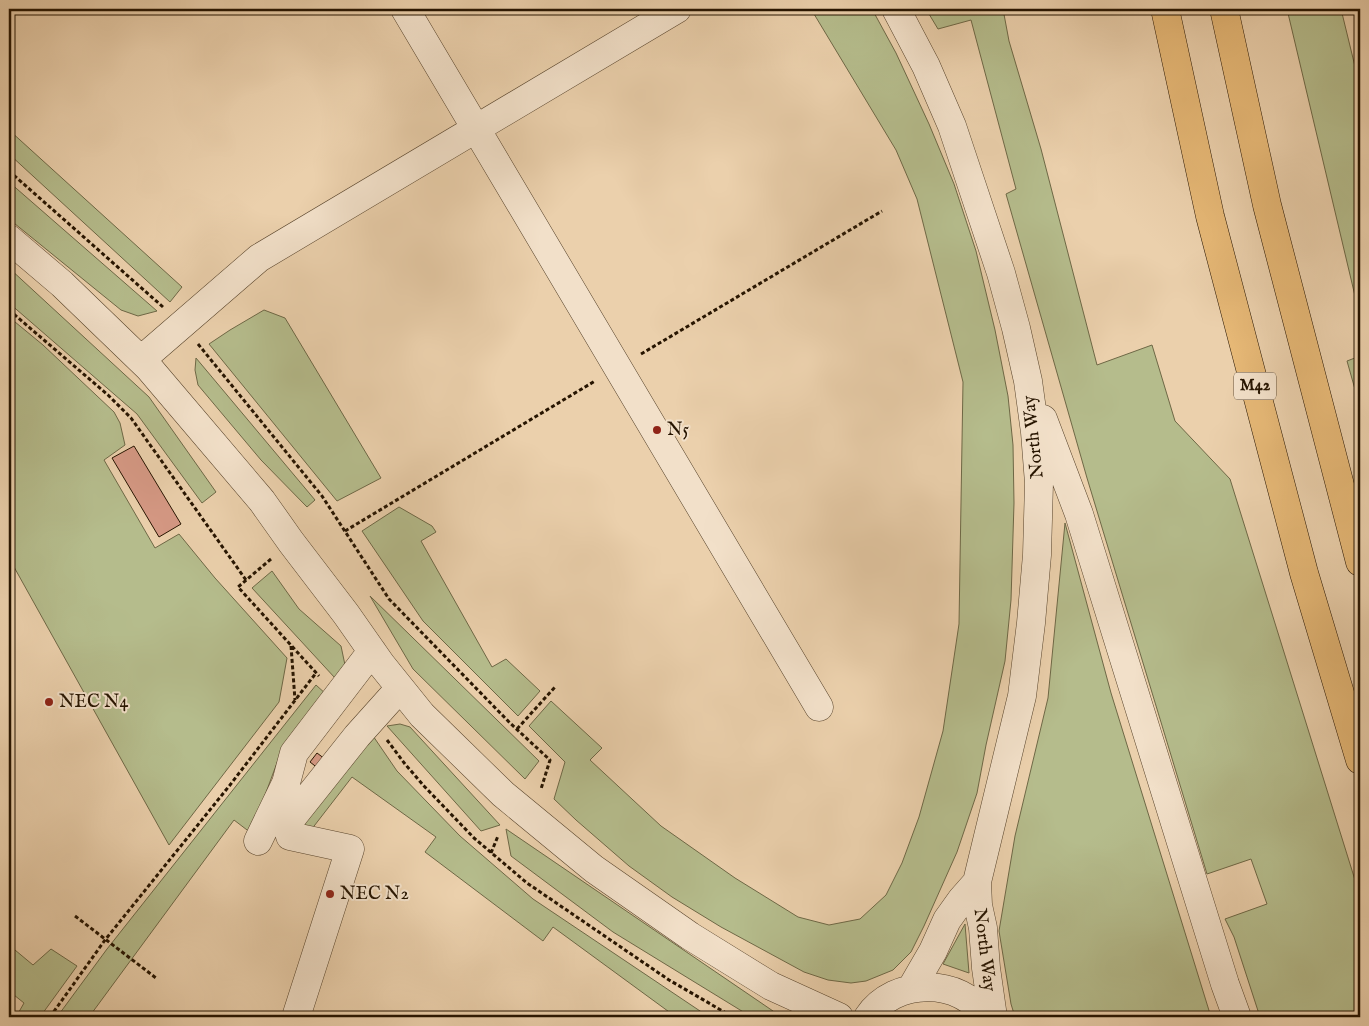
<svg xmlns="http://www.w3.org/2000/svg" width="1369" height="1026" font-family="'IM FELL English',serif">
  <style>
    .green { fill: #b5bc8c; stroke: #6e6846 }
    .building { fill: #d69985; stroke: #261400 }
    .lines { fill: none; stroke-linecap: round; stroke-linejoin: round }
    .minor-casing { stroke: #57432b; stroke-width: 29 }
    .highway-casing { stroke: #261400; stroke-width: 29 }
    .path { stroke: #261400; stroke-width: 3; stroke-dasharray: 4 2.5; stroke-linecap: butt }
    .minor { stroke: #f2e0c9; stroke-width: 28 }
    .highway { stroke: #e6b876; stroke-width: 28 }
    .poi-dot { fill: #8f2418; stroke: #f2e0c9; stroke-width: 2 }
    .labels { text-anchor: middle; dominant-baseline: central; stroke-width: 4; stroke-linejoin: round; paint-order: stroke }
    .shield { fill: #f2e0c9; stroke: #63513c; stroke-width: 1 }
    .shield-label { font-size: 16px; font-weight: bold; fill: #261400 }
    .poi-label { font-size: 18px; fill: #261400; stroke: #f2e0c9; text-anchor: start }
    .street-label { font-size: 18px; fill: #261400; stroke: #f2e0c9 }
  </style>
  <rect width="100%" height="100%" fill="#ebd0ac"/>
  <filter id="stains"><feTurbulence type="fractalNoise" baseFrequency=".004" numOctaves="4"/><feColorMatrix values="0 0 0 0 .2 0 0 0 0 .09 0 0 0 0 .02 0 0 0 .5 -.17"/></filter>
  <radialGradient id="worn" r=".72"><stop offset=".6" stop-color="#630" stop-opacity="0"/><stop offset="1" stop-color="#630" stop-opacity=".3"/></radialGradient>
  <path class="green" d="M811,9H872L896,53L929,124L954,184L976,251L995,330L1008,396L1013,445L1014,503L1011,600L1005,661L986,745L977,793L957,852L924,926L911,952L893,970L866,981L851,983L828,980L804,972L721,927L672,897L629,866L576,820L554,799L565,762L529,726L551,701L602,748L590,760L661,826L735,878L798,917L829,925L860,919L886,895L902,863L919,817L943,731L959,624L963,382L917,199L896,150Z
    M926,9H1003L1009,41L1041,149L1097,365L1152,345L1175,421L1230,479L1360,896V1017H1260L1234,937L1225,919L1267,904L1251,859L1207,874L1087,478L1006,194L1016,189L971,20L938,29Z
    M1287,9H1341L1360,87V317Z
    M9,130L182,287L170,302L9,154Z
    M9,182L157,311L138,316L121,310L9,219Z
    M9,268L149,397L216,492L202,503L137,414L9,303Z
    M264,310L285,318L381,478L337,501L209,344L230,330Z
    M9,317L43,345L114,412L120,423L125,445L104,460L155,548L179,534L215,578L287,658L279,702L169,845L9,558Z
    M1360,356V407L1347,361Z
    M196,358L315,500L307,507L261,460L198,385L195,370Z
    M399,507L432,526L436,532L421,541L492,667L506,659L540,691L518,716L423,621L362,531Z
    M1065,523L1111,693L1211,1017H1015L1011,1004L999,931L1015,836L1048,698Z
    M272,571L299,609L341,646L345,665L335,678L252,588Z
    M370,596L539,761L525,779L413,669Z
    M316,685L327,695L281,752L251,833L234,820L89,1017H57L107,949Z
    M400,724L410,727L500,825L481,831L387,726Z
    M371,733L397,771L460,836L533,899L703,1013L702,1017H676L553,927L543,941L425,852L436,837L352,777L311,830L300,823Z
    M506,829L773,1011L780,1017H753L745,1013L613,932L511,856Z
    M965,924L969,973L943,964Z
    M9,945L33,965L51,949L77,966L40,1017H16L24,1003L9,991Z"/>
  <path class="building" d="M134,446L181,524L159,537L112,458Z
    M317,753L325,759L319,769L310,762Z"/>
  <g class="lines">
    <defs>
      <path id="minor" d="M405,9L819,707
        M896,9L926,66L952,126L1001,273L1016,328L1028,381L1035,432L1039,483L1037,555L1031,623L1022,696L977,882L978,905L983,928L986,968L993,1017
        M9,239L62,284L149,368L262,501L291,542L346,614L381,664L422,715L503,794L594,869L690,936L771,986L839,1017
        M141,360L259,258L677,9
        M1043,419L1079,514L1225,984L1237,1017
        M258,841L286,783L294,753L372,651
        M911,989L933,951L947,920L962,899L977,882
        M296,1017L350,849L290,836L287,824L357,736L400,688
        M868,1017C894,978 961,977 986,1017"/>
      <path id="highway" d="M1165,9L1210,216L1304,573L1360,760
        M1224,9L1267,205L1360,562"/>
    </defs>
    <use href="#minor" class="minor-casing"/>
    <use href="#highway" class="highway-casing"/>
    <path class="path" d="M9,171L163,307
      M9,310L108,395L131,418L246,580
      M198,344L322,496L389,599L510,723L550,760L541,789
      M641,354L882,211
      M345,531L595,381
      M271,559L238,587L319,676
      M291,646L295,700
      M517,729L555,687
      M387,740L405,764L424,786L474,838L527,883L669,980L733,1017
      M491,853L498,836
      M75,916L156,978
      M50,1017L105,940L230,785L316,673"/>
    <use href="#minor" class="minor"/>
    <use href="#highway" class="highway"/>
  </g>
  <g class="poi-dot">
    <circle cx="657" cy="430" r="5"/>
    <circle cx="49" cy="702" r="5"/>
    <circle cx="330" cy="894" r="5"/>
  </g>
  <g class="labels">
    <rect class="shield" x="1234" y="372.5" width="42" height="27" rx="4"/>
    <g class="shield-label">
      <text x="1255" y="386">M42</text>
    </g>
    <g class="poi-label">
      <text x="667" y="430">N5</text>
      <text x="59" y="702">NEC N4</text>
      <text x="340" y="894">NEC N2</text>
    </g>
    <g class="street-label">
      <text transform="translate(1034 437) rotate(-96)">North Way</text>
      <text transform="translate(984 950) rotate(83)">North Way</text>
    </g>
  </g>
  <rect width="1369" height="1026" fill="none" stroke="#ebd0ac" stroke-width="30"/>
  <rect x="10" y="10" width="1349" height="1006" fill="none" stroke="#261400" stroke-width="2.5"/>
  <rect x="15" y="15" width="1339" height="996" fill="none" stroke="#261400"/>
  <rect width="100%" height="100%" filter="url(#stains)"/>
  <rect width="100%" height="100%" fill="url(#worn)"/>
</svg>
